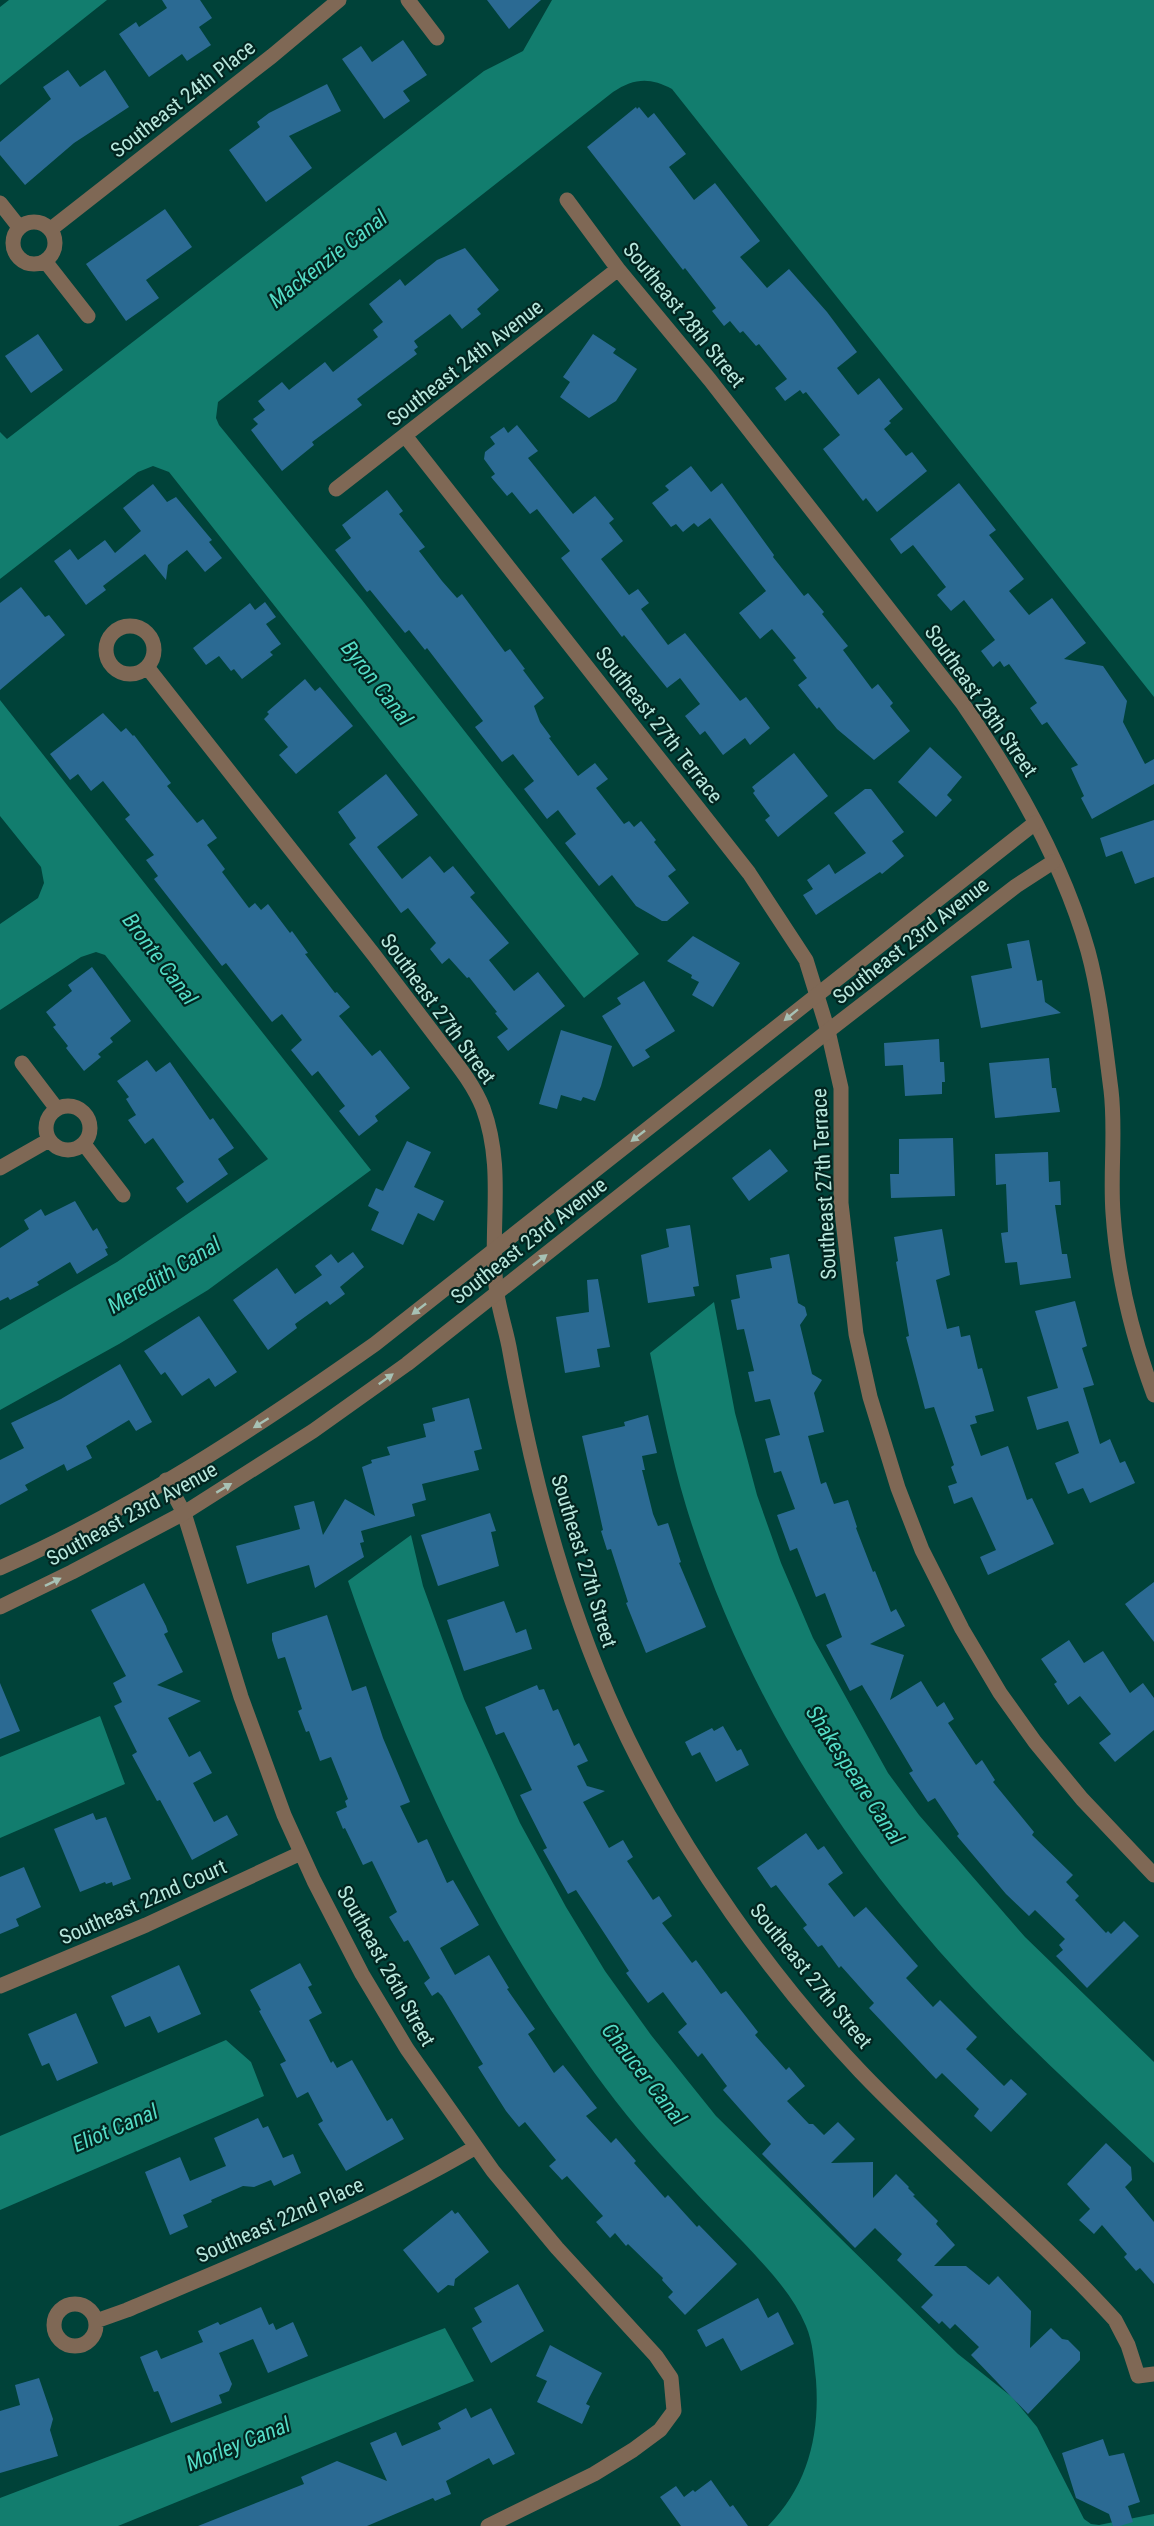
<svg xmlns="http://www.w3.org/2000/svg" width="1154" height="2526" font-family="'Roboto Condensed',sans-serif">
  <style>
    .water { fill: #127d6e }
    .building { fill: #2b6a93 }
    .lines { fill: none; stroke-linecap: round; stroke-linejoin: round }
    .minor { stroke: #7f6855; stroke-width: 15 }
    .tertiary { stroke: #7f6855; stroke-width: 15 }
    .oneway { fill: #a7c1b4 }
    .labels { text-anchor: middle; dominant-baseline: central; stroke-width: 4.5; stroke-linejoin: round; paint-order: stroke }
    .street-label { font-size: 21px; fill: #b8e7dd; stroke: #022520 }
    .water-label { font-size: 22px; font-style: italic; fill: #54dcc6; stroke: #022520 }
  </style>
  <rect width="100%" height="100%" fill="#004239"/>
  <path class="water" d="M9,0H107L0,85V7Z
    M552,0H1154V697L672,89C650,77 634,78 613,92L218,402L216,418L219,425L362,600L639,954L584,998L169,472L153,466L138,472L0,579V432L7,439L484,71L523,51Z
    M0,700L371,1170L208,1290L119,1344L0,1410V1330L117,1262L268,1159L105,955L96,952L81,957L0,1010V924L38,898L44,883L41,867L0,816Z
    M714,1302L735,1413L757,1495L781,1563L813,1638L888,1773L919,1815L1025,1937L1154,2062V2163C1088,2101 1019,2039 958,1972C835,1837 739,1680 686,1506C671,1456 661,1404 650,1353Z
    M411,1535L423,1586L464,1699L520,1823L566,1907L605,1971L651,2035L716,2116L958,2354L1012,2397L1037,2427L1084,2519L1091,2524L1099,2525L1154,2514V2526H768C808,2486 820,2435 816,2380C814,2362 813,2342 806,2326C792,2293 767,2268 743,2242C715,2213 687,2184 660,2154C630,2121 600,2082 575,2045C475,1904 404,1744 348,1581Z
    M100,1716L125,1784L0,1838V1757Z
    M226,2040L251,2062L264,2096L0,2210V2136Z
    M445,2328L474,2381L118,2526H0V2498Z"/>
  <path class="building" d="M162,0H200L212,18L199,27L211,45L187,61L182,54L149,77L119,34L136,22L139,27L167,8Z
    M487,0H541L509,29Z
    M403,40L427,75L403,91L410,101L384,119L342,59L361,46L372,62Z
    M68,70L80,87L105,70L129,107L74,143L25,185L0,155V142L51,99L43,87Z
    M327,84L341,111L289,136L312,168L266,202L229,150L260,127L257,122L269,113Z
    M636,107L637,109L639,107L648,118L654,113L686,154L669,167L694,200L715,183L760,241L740,257L767,288L789,269L827,312L857,352L837,368L858,395L879,378L903,409L889,421L891,423L884,429L906,456L912,452L927,471L877,512L866,498L863,501L823,449L840,435L806,392L803,394L800,390L785,401L775,388L787,379L759,344L756,346L743,331L740,333L730,321L724,326L712,311L716,308L685,268L683,270L587,147Z
    M165,209L192,247L146,280L159,298L126,321L86,264Z
    M465,248L499,290L477,309L481,314L462,329L450,314L414,341L418,347L414,350L417,354L357,399L362,405L312,442L314,445L282,471L251,430L258,424L253,419L265,410L258,401L282,382L289,390L325,362L333,372L378,337L373,330L383,322L369,304L400,279L405,286L437,260Z
    M38,334L63,370L31,393L5,356Z
    M593,334L616,349L613,353L637,369L616,401L589,418L560,397L570,382L563,377Z
    M517,425L538,451L528,458L573,514L595,496L614,519L609,523L623,541L601,559L629,595L638,589L649,603L641,609L668,645L685,633L740,701L746,697L770,728L750,745L745,738L723,755L705,731L700,735L685,716L700,704L680,678L667,688L624,635L622,637L561,558L570,551L537,509L530,514L512,492L507,496L491,477L495,474L484,459L485,452L495,444L490,437L504,427L508,433Z
    M691,466L711,492L722,483L774,555L773,557L804,596L808,593L824,612L822,614L848,646L843,650L872,689L878,684L893,703L890,706L910,731L874,760L837,729L819,707L817,709L798,685L807,678L793,660L796,658L772,629L760,639L739,613L766,591L710,518L698,527L694,523L683,532L676,524L671,527L652,503L669,490L665,486Z
    M959,483L996,530L989,535L1024,579L1009,591L1029,615L1052,598L1086,643L1064,659L1103,666L1127,701L1123,722L1145,764L1154,759V784L1092,819L1081,798L1084,796L1071,768L1078,765L1047,722L1042,725L1030,708L1037,703L1009,664L1004,667L1000,661L993,667L981,651L995,640L964,600L951,611L937,595L946,587L913,545L901,554L890,539Z
    M153,484L167,502L176,497L212,540L209,542L222,558L205,572L187,550L168,565L166,580L145,554L103,586L106,590L86,605L54,561L70,549L78,560L105,540L115,553L141,531L123,508Z
    M387,490L403,511L399,514L425,547L419,551L442,581L457,598L462,594L505,652L510,649L525,669L523,670L544,698L534,706L540,722L551,737L549,738L578,776L595,763L608,779L596,788L624,824L629,821L634,827L641,821L656,840L654,842L676,870L668,876L689,903L667,921H662L636,906L612,875L599,886L565,843L576,834L558,810L547,819L524,789L534,781L513,754L502,762L475,727L483,721L427,648L425,650L409,630L405,633L370,590L367,592L335,550L351,538L342,525Z
    M21,587L45,617L49,615L65,635L0,690V603Z
    M265,602L276,617L266,624L281,644L270,652L273,655L242,679L234,669L231,671L219,656L206,665L193,648L250,603L255,610Z
    M305,679L315,691L320,687L353,726L296,774L279,755L288,747L264,719L269,714L267,712Z
    M103,713L121,732L126,728L133,736L134,735L171,783L167,786L197,823L203,819L217,838L207,845L225,869L222,872L249,908L255,903L261,910L268,904L290,933L292,931L308,953L305,954L335,993L337,992L350,1007L339,1016L372,1056L380,1050L410,1088L375,1116L378,1121L359,1136L339,1111L345,1106L318,1071L312,1076L291,1050L302,1040L282,1014L272,1022L226,963L222,966L154,879L158,876L146,860L154,855L125,819L130,815L103,781L91,791L78,774L70,780L50,754Z
    M930,747L962,777L947,795L952,800L936,817L898,782Z
    M794,753L828,796L778,837L765,820L770,816L753,793L755,791L752,787Z
    M386,774L418,815L377,847L402,879L430,856L444,873L453,866L475,893L470,897L509,943L489,960L514,991L538,972L565,1006L508,1051L497,1037L508,1029L495,1013L497,1012L469,977L467,978L449,958L442,964L430,949L436,943L408,908L401,913L349,844L356,838L338,812Z
    M865,789H871L904,832L892,841L904,856L882,874L880,872L816,915L803,895L813,889L807,880L829,864L835,874L866,853L834,813Z
    M1154,820V877L1135,884L1122,851L1106,857L1100,838Z
    M693,936L740,963L713,1007L692,995L699,982L691,978L692,975L667,961Z
    M1029,940L1037,981L1042,980L1045,1002L1061,1013L981,1028L971,976L1012,968L1007,944Z
    M92,967L131,1021L110,1038L113,1042L98,1054L101,1057L84,1071L66,1048L68,1046L53,1027L56,1025L46,1012L72,991L68,985Z
    M644,981L675,1031L645,1050L650,1057L633,1067L602,1016L621,1004L617,998Z
    M561,1030L612,1046L601,1086L595,1101L583,1097L581,1101L561,1095L557,1109L539,1104Z
    M939,1039L940,1062H944L945,1082H942V1094L905,1096L903,1065L885,1066L884,1043Z
    M1049,1058L1052,1088H1056L1060,1112L995,1118L989,1063Z
    M147,1060L156,1072L170,1062L210,1120L213,1118L234,1148L218,1159L228,1174L187,1203L176,1188L184,1182L153,1138L145,1144L128,1120L136,1115L126,1099L129,1097L117,1081Z
    M953,1138L955,1196L891,1198L890,1174H899V1139Z
    M407,1141L431,1152L414,1187L444,1201L434,1221L418,1213L403,1245L371,1230L379,1212L368,1206L376,1188L383,1191Z
    M770,1149L788,1171L749,1201L732,1178Z
    M1048,1152L1049,1182L1060,1181L1061,1205H1055L1062,1254H1067L1071,1278L1020,1285L1017,1262L1005,1263L1001,1233L1008,1232L1006,1184L996,1185L995,1154Z
    M75,1201L93,1231L97,1228L108,1248L105,1249L108,1255L77,1274L70,1262L37,1282L39,1285L10,1300L8,1297L0,1301V1248L29,1229L24,1220L41,1209L45,1216Z
    M690,1225L699,1286L693,1287L695,1296L648,1303L641,1255L669,1247L666,1229Z
    M942,1229L950,1275L936,1280L947,1329L959,1326L961,1337L970,1335L978,1369L982,1368L994,1411L975,1416L977,1423L970,1425L981,1456L1008,1446L1027,1500L1032,1498L1054,1544L988,1575L980,1557L996,1550L972,1497L954,1504L948,1486L957,1483L951,1467L954,1465L934,1407L925,1409L906,1337L909,1336L896,1262L898,1261L894,1237Z
    M353,1252L364,1267L340,1287L345,1294L330,1305L327,1301L295,1324L297,1328L268,1350L233,1300L277,1268L295,1294L322,1275L315,1266L331,1254L338,1263Z
    M789,1254L798,1303L805,1307L807,1315L800,1325L812,1374L822,1380L814,1393L824,1432L808,1436L821,1484L826,1482L834,1504L848,1500L857,1527L856,1528L873,1572L875,1571L891,1612L896,1609L905,1626L870,1644L904,1655L890,1700L921,1681L937,1707L944,1702L954,1719L948,1723L976,1765L982,1760L995,1780L993,1782L1034,1832L1032,1835L1073,1875L1066,1882L1079,1896L1075,1900L1106,1933L1108,1931L1111,1934L1124,1921L1139,1936L1087,1988L1056,1956L1063,1950L1059,1945L1065,1939L1035,1910L1029,1916L1006,1894L957,1836L959,1834L935,1798L928,1802L909,1773L913,1771L862,1685L850,1691L826,1645L842,1637L825,1593L816,1597L797,1548L790,1551L777,1515L795,1509L781,1471L774,1473L765,1439L780,1435L770,1399L755,1402L748,1372L754,1371L744,1329L737,1330L731,1300L740,1298L736,1275L772,1268L770,1258Z
    M598,1279L610,1347L597,1349L600,1367L565,1373L556,1317L589,1312L587,1280Z
    M1075,1301L1087,1346L1082,1348L1094,1385L1083,1388L1100,1444L1110,1439L1120,1463L1125,1461L1135,1483L1090,1503L1083,1488L1068,1494L1055,1463L1079,1453L1068,1421L1037,1430L1027,1397L1058,1388L1035,1311Z
    M199,1316L237,1372L215,1387L209,1378L182,1396L165,1372L161,1375L144,1351Z
    M120,1364L152,1422L136,1431L129,1420L86,1446L92,1458L67,1471L64,1464L25,1485L28,1490L0,1505V1460L24,1448L11,1423L61,1399Z
    M469,1398L482,1449L474,1451L479,1470L422,1484L426,1500L412,1504L415,1516L361,1531L364,1542L360,1543L364,1557L315,1588L309,1565L247,1584L236,1546L300,1529L294,1506L314,1501L323,1535L345,1499L375,1516L362,1467L372,1463L371,1460L390,1455L387,1447L426,1437L423,1424L435,1421L432,1408Z
    M648,1415L657,1453L642,1456L645,1470H642L653,1514L658,1526L668,1523L681,1562L679,1563L706,1627L646,1653L626,1603L628,1602L611,1549L607,1550L601,1531L603,1530L582,1436L625,1426L624,1422Z
    M490,1513L496,1531L491,1532L499,1566L438,1586L421,1535Z
    M1154,1582V1642L1125,1604Z
    M144,1583L166,1626L168,1632L164,1634L183,1672L157,1685L201,1701L168,1718L189,1757L200,1751L212,1773L193,1783L214,1822L227,1815L238,1835L192,1860L160,1800L157,1801L132,1755L137,1752L114,1706L122,1702L113,1683L126,1676L91,1610Z
    M504,1601L516,1633L526,1629L532,1649L464,1671L447,1620Z
    M327,1615L352,1691L366,1686L383,1738L410,1802L400,1806L418,1843L427,1839L447,1883L453,1880L479,1925L440,1948L455,1975L489,1955L509,1988L507,1989L535,2029L528,2034L554,2073L563,2065L597,2108L586,2116L611,2143L616,2138L636,2161L634,2163L665,2198L668,2195L697,2227L699,2225L737,2264L685,2315L668,2297L673,2292L662,2280L663,2278L628,2244L626,2246L615,2233L610,2238L596,2222L603,2216L567,2176L562,2180L549,2166L556,2160L525,2122L519,2127L506,2111L478,2067L483,2064L442,1996L438,1992L432,1996L424,1983L430,1978L408,1940L404,1942L389,1917L397,1912L372,1861L363,1865L345,1828L343,1829L336,1812L347,1807L345,1801L348,1799L331,1757L320,1761L309,1731L306,1732L298,1711L302,1709L285,1657L278,1659L272,1640V1633Z
    M1069,1640L1084,1663L1103,1651L1130,1693L1143,1683L1154,1698V1730L1115,1762L1099,1743L1111,1734L1080,1696L1068,1705L1054,1684L1057,1682L1041,1659Z
    M0,1683L20,1731L0,1739Z
    M537,1685L539,1690L544,1689L553,1711L558,1709L574,1746L579,1743L588,1761L577,1766L587,1786L605,1791L583,1802L609,1848L623,1840L633,1857L627,1861L653,1900L659,1896L672,1916L662,1923L692,1963L696,1960L721,1994L726,1991L758,2032L755,2035L786,2070L789,2067L805,2086L787,2101L809,2124H813L824,2135L838,2122L855,2139L831,2163L873,2162V2198L896,2174L909,2187L908,2188L915,2195L913,2196L938,2221L936,2224L955,2245L934,2266H966L989,2285L998,2276L1031,2311L1030,2348L1051,2328L1062,2339L1068,2340L1080,2352V2360L1028,2414L971,2355L979,2347L955,2324L950,2329L942,2321L939,2324L921,2307L933,2295L897,2260L902,2254L878,2231L875,2228L855,2248L762,2154L771,2144L723,2090L727,2086L702,2053L698,2057L678,2032L687,2024L663,1992L648,2003L626,1973L629,1971L576,1890L568,1894L543,1850L547,1848L520,1795L532,1790L504,1732L496,1735L485,1707Z
    M723,1726L737,1751L741,1749L749,1765L716,1782L700,1752L692,1756L685,1742L712,1728L714,1731Z
    M93,1813L96,1820L106,1817L131,1879L113,1886L112,1882L106,1884L105,1882L80,1892L54,1829Z
    M806,1833L818,1850L824,1846L843,1873L828,1884L854,1917L866,1907L918,1966L906,1978L933,2007L940,2000L977,2037L966,2049L1004,2086L1011,2079L1027,2094L991,2132L974,2116L979,2109L942,2073L936,2079L869,2008L874,2003L841,1966L839,1968L822,1945L818,1947L803,1928L807,1925L776,1885L771,1888L757,1868Z
    M24,1867L41,1907L16,1919L19,1926L0,1934V1877Z
    M300,1963L312,1985L308,1987L322,2013L309,2020L331,2063L333,2061L337,2068L352,2060L387,2121L392,2118L404,2139L346,2171L318,2124L323,2121L308,2092L297,2098L280,2064L286,2061L259,2011L261,2010L250,1990Z
    M179,1965L201,2014L158,2033L150,2016L125,2027L111,1996Z
    M76,2013L98,2063L57,2081L49,2063L42,2066L28,2034Z
    M258,2118L263,2128L268,2126L283,2158L293,2154L301,2173L274,2186L271,2180L254,2187L243,2186L211,2200L212,2202L183,2215L188,2227L170,2235L145,2172L180,2157L190,2181L226,2166L214,2138Z
    M1106,2143L1131,2167L1132,2180L1125,2187L1154,2222V2284L1140,2268L1136,2271L1124,2257L1127,2254L1102,2225L1094,2234L1079,2220L1090,2209L1067,2184Z
    M452,2210L455,2214L458,2212L489,2252L455,2279L454,2286L448,2285L438,2293L403,2250Z
    M518,2284L544,2331L491,2363L472,2328L482,2322L474,2308Z
    M758,2298L768,2318L778,2312L794,2344L741,2371L723,2338L706,2347L697,2330Z
    M261,2307L269,2325L273,2323L276,2330L293,2322L308,2356L268,2373L253,2339L219,2353L232,2384L229,2391L219,2395L222,2403L171,2423L158,2391L154,2392L140,2357L157,2350L161,2359L203,2342L198,2331L218,2322L220,2325Z
    M550,2345L602,2373L586,2404L590,2406L582,2424L537,2402L547,2381L536,2376Z
    M39,2378L53,2419L50,2430L58,2456L0,2473V2411L20,2405L15,2385Z
    M466,2408L471,2418L491,2408L515,2454L493,2465L489,2458L446,2481L451,2494L435,2501L433,2498L367,2526H198L304,2484L301,2477L337,2461L387,2481L370,2443L396,2432L402,2446L441,2429L438,2423Z
    M1103,2439L1109,2456L1124,2453L1140,2502L1128,2506L1133,2522L1120,2526H1113L1109,2514L1076,2498L1062,2453Z
    M711,2480L730,2507L733,2505L748,2526H681L660,2497L676,2486L684,2497L693,2490L695,2492Z"/>
  <g class="lines">
    <path class="minor" d="M408,0L437,38
      M567,200L618,269L710,380L963,704C1015,779 1063,862 1088,951C1100,995 1105,1044 1111,1090C1116,1131 1110,1172 1113,1213C1117,1274 1133,1338 1154,1395
      M0,203L19,227
      M13 243a21 21 0 1 1 42 0a21 21 0 1 1-42 0Z
      M51,229L272,56L339,0
      M45,261L88,316
      M406,437L749,873L806,960L828,1031L841,1088V1203L856,1334L870,1397L898,1488L922,1550L962,1629L1000,1693L1035,1742L1082,1799L1154,1875
      M336,489L618,269
      M106 650a24 24 0 1 1 48 0a24 24 0 1 1-48 0Z
      M147,667C223,763 298,859 374,955C396,984 418,1013 440,1042C456,1063 473,1083 483,1108C506,1171 488,1231 497,1294C500,1314 507,1333 510,1352C534,1486 569,1617 628,1739C685,1856 771,1977 860,2071C942,2157 1035,2232 1115,2320L1128,2345L1138,2376L1154,2374
      M22,1063L57,1109
      M46 1128a22 22 0 1 1 44 0a22 22 0 1 1-44 0Z
      M84,1144L123,1195
      M0,1168L49,1140
      M166,1480L184,1513L241,1697L284,1815L314,1881L362,1974L407,2049L493,2171L557,2248L656,2356L671,2378L674,2411L660,2430L633,2450L594,2474L488,2526
      M0,1986L146,1925L301,1853
      M54 2325a21 21 0 1 1 42 0a21 21 0 1 1-42 0Z
      M96,2321L127,2310C245,2260 365,2212 476,2147"/>
    <path class="tertiary" d="M0,1568C133,1509 256,1428 375,1344L1035,823
      M0,1607L72,1572L184,1513L313,1431L407,1364L828,1031L1016,886L1053,862"/>
  </g>
  <defs><path id="oneway-solid" d="M-6-.8H1V-3.2L6.5 0L1 3.2V.8H-6Z" transform="scale(1.5)"/></defs>
  <g class="oneway">
    <use href="#oneway-solid" transform="translate(791 1015) rotate(141)"/>
    <use href="#oneway-solid" transform="translate(638 1136) rotate(142)"/>
    <use href="#oneway-solid" transform="translate(540 1260) rotate(-38)"/>
    <use href="#oneway-solid" transform="translate(419 1309) rotate(142)"/>
    <use href="#oneway-solid" transform="translate(386 1379) rotate(-36)"/>
    <use href="#oneway-solid" transform="translate(261 1423) rotate(148)"/>
    <use href="#oneway-solid" transform="translate(224 1488) rotate(-31)"/>
    <use href="#oneway-solid" transform="translate(53 1582) rotate(-26)"/>
  </g>
  <g class="labels">
    <g class="street-label">
      <text transform="translate(183 99) rotate(-38)">Southeast 24th Place</text>
      <text transform="translate(684 315) rotate(51)">Southeast 28th Street</text>
      <text transform="translate(465 363) rotate(-38)">Southeast 24th Avenue</text>
      <text transform="translate(981 701) rotate(55)">Southeast 28th Street</text>
      <text transform="translate(659 725) rotate(52)">Southeast 27th Terrace</text>
      <text transform="translate(911 941) rotate(-38)">Southeast 23rd Avenue</text>
      <text transform="translate(438 1009) rotate(54)">Southeast 27th Street</text>
      <text transform="translate(824 1184) rotate(-93)">Southeast 27th Terrace</text>
      <text transform="translate(529 1241) rotate(-38)">Southeast 23rd Avenue</text>
      <text transform="translate(132 1514) rotate(-29)">Southeast 23rd Avenue</text>
      <text transform="translate(584 1561) rotate(73)">Southeast 27th Street</text>
      <text transform="translate(143 1902) rotate(-24)">Southeast 22nd Court</text>
      <text transform="translate(386 1966) rotate(61)">Southeast 26th Street</text>
      <text transform="translate(811 1976) rotate(51)">Southeast 27th Street</text>
      <text transform="translate(280 2220) rotate(-24)">Southeast 22nd Place</text>
    </g>
    <g class="water-label">
      <text transform="translate(328 259) rotate(-38)">Mackenzie Canal</text>
      <text transform="translate(377 683) rotate(52)">Byron Canal</text>
      <text transform="translate(160 959) rotate(53)">Bronte Canal</text>
      <text transform="translate(164 1275) rotate(-31)">Meredith Canal</text>
      <text transform="translate(855 1775) rotate(57)">Shakespeare Canal</text>
      <text transform="translate(644 2074) rotate(52)">Chaucer Canal</text>
      <text transform="translate(115 2128) rotate(-23)">Eliot Canal</text>
      <text transform="translate(238 2444) rotate(-22)">Morley Canal</text>
    </g>
  </g>
</svg>
